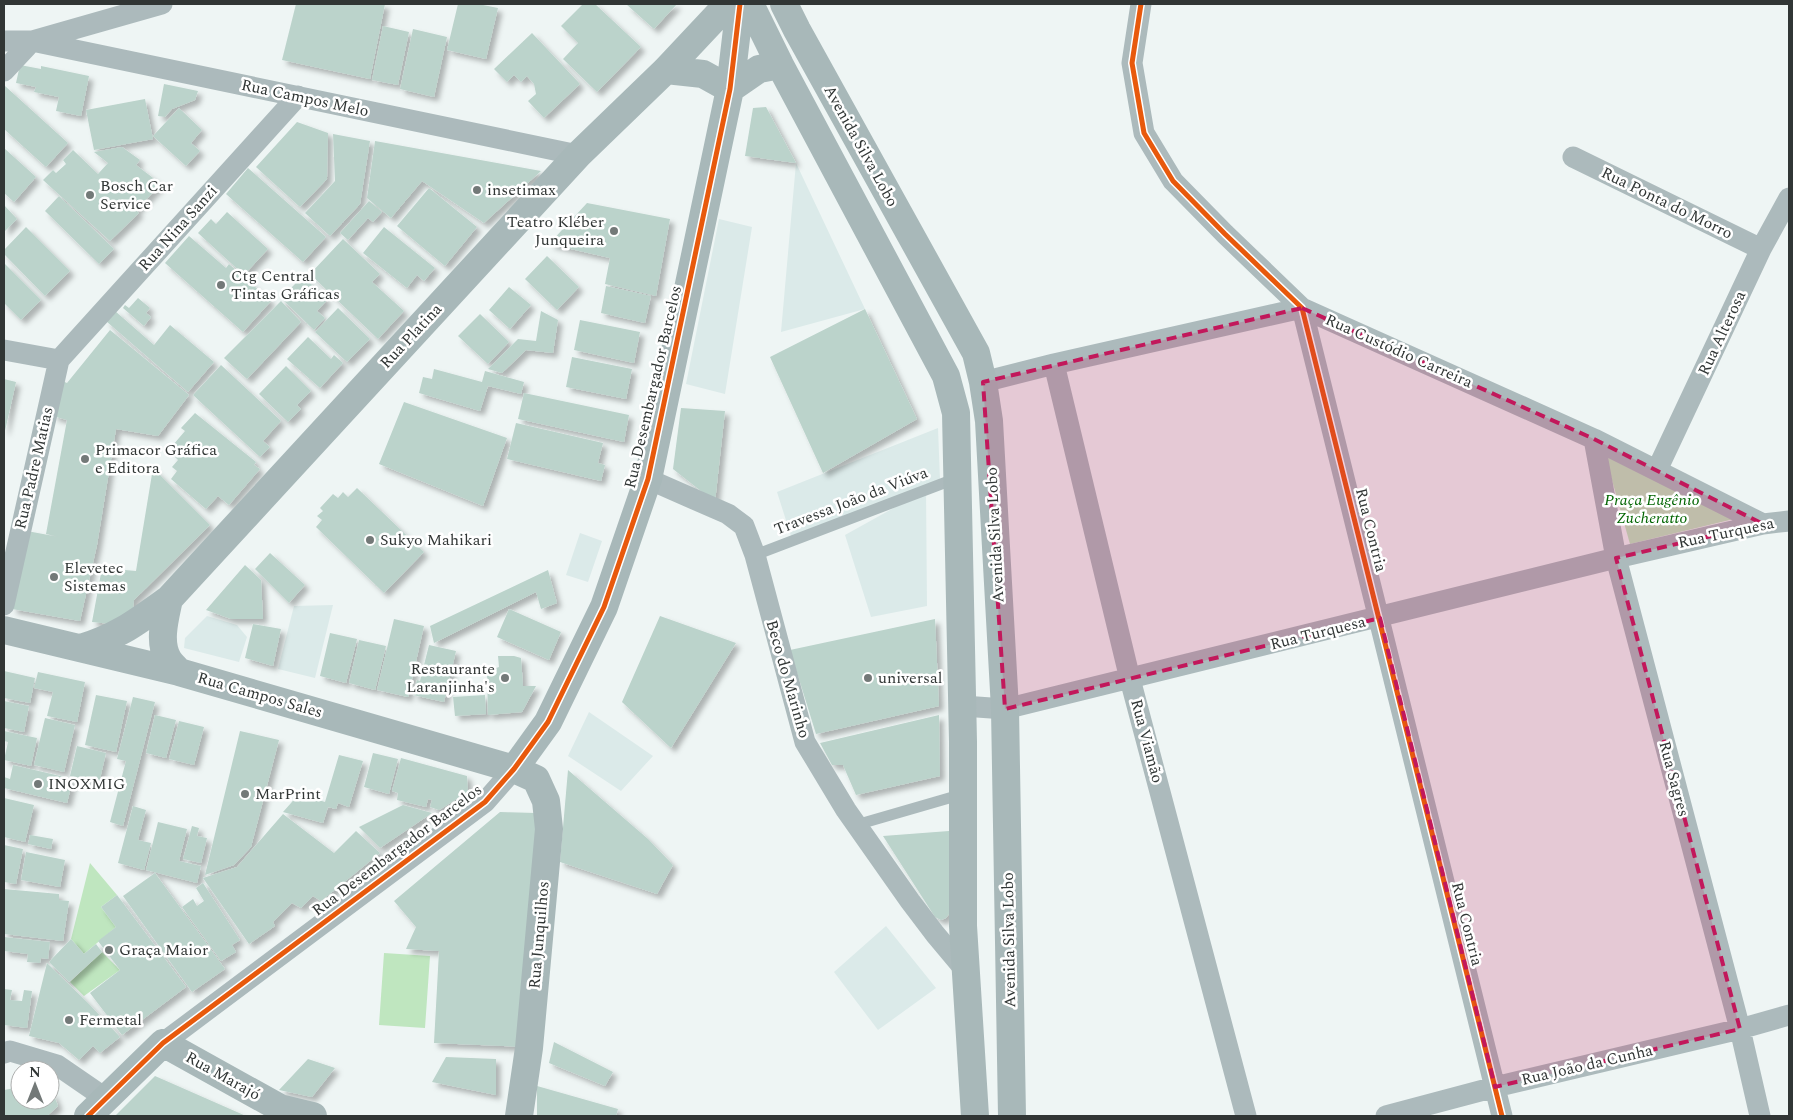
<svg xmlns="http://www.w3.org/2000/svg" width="1793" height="1120" font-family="Spectral,serif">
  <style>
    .built { fill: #dbeae9 }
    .green { fill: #bfe6bf }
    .building { fill: #bbd3cb; filter: url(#shadow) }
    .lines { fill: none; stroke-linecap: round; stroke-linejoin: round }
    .lane { stroke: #acbabc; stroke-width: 11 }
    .street { stroke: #acbabc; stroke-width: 21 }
    .secondary { stroke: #a8b8b9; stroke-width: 28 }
    .cycleway-casing { stroke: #fff; stroke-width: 8 }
    .cycleway { stroke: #e8590c; stroke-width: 5 }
    .marked { fill: #c2185b; fill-opacity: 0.2; stroke: #c2185b; stroke-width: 4; stroke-dasharray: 10 6; stroke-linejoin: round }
    .poi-dot { fill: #737978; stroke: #fff; stroke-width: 2 }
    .labels { text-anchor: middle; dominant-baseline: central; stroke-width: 5; stroke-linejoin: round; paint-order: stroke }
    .street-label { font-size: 16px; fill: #313635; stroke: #fff }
    .poi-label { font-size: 16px; fill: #313635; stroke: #fff; text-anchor: start }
    .park-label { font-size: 16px; font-style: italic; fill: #026603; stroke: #fff }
  </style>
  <defs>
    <filter id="shadow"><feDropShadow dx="4.5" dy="4.5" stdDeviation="2.5" flood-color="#0004"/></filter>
  </defs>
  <rect width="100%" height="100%" fill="#eef5f4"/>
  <path class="built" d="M796,163L865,309L781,332Z
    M719,219L752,227L725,394L686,384Z
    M938,428L940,480L791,536L777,492Z
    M926,490L927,606L871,617L845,535Z
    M580,533L602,541L588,582L566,575Z
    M333,605L315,678L278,669L294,606Z
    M207,616L237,625L247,637L239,662L184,648L185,638Z
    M589,712L653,756L621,791L568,756Z
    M886,926L936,988L878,1030L834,972Z"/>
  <path class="green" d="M1604,452L1738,518L1630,544Z
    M90,863L117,895L101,907L116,927L84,954L71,939Z
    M102,952L120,970L84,996L70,982Z
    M384,953L430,956L425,1028L379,1025Z"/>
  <path class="building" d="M296,4H385L370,79L282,60Z
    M458,4H478L498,8L486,59L447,50Z
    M583,4H595L641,47L597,92L563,59L578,43L561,26Z
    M626,4H677L654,29Z
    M383,26L409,32L398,85L372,80Z
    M413,29L447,37L434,97L400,89Z
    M532,33L580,84L544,118L528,101L536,94L534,84L527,76L521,82L514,75L507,82L494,69Z
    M20,65L41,69V66L89,76L81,116L56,111L59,97L34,92L36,87L16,83Z
    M164,84L198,91L195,100L172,109L165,117L158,116Z
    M5,86L68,143L46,167L4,129Z
    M145,99L153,139L94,150L86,110Z
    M766,107L796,163L745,156L753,108Z
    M179,108L202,130L191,143L200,151L186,166L153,136Z
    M297,122L328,133L327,179L300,207L256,167Z
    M333,134L370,141L360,204L330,236L305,213L335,181Z
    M375,141L541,171L484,223L422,181L391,218L367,198Z
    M122,147L140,160L136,165L161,184L136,210L139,213L110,241L43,180L53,170L56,173L66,164L63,160L73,150L98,174L108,163L94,152Z
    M4,148L36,177L14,202L4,193Z
    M248,168L326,237L303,262L226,194Z
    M429,188L477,227L445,266L397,226Z
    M59,196L114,249L99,264L45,211Z
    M369,201L382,212L373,222L368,218L348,240L340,233Z
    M587,203L670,219L656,296L605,284L610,258L549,244Z
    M4,205L17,219L4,232Z
    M227,212L268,249L244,275L198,233L211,219L216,224Z
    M26,227L70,271L45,296L4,254V250Z
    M384,227L435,268L424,281L417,275L407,288L363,253Z
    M189,236L226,268L229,264L271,301L243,332L165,263Z
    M343,239L380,274L372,282L404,311L378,339L310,274Z
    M547,256L579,287L557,310L525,279Z
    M4,263L41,300L21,320L4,303Z
    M303,276L327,300L317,311L325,318L314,330L281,298Z
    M606,286L651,296L645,323L601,313Z
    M509,287L531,305L510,329L489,310Z
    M138,298L150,308L146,313L151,317L144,326L123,308L125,305L129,308Z
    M281,301L301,322L247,379L224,358Z
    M338,308L370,339L347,362L315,332Z
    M865,309L917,419L823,473L770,357Z
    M115,311L154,345L170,325L214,362L188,392L106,321Z
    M541,311L558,320L553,353L526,350L502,373L488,369L518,339L536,341Z
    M480,314L509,342L488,364L458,336Z
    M580,320L640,332L634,363L574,350Z
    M110,330L189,395L158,436L116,429L97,545L80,621L12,609L27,531L59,537L46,534L67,420L53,416L60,380L67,383Z
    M308,337L331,359L334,355L343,363L320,388L287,359Z
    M572,357L632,369L626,399L566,387Z
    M221,365L281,421L263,441L270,447L260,457L193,395Z
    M286,366L311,391L297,405L301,409L288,422L259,394Z
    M434,369L482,382L485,371L524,382L521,394L488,386L480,411L419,393L423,377L432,379Z
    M4,379L16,382L5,431H4Z
    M524,393L629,415L624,442L518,419Z
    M404,402L507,438L483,506L379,464Z
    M681,408L725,411L715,502L673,469Z
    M195,413L256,462L254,465L260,469L229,505L218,496L206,509L171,479L177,471L172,467L178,460L174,456L179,450L173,445L185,431L181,428Z
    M516,423L603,443L598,463L605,465L601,481L507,459Z
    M153,468L210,525L134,600L131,626L92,622L102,568L136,571Z
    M357,488L424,552L384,593L316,527L322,520L317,516L323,511L320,508L333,494L338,498L343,492L348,497Z
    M270,553L305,585L289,603L255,569Z
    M245,565L261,580L263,619H231L206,610Z
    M548,570L557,603L541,609L536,592L434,643L430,626Z
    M509,609L561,632L549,660L497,637Z
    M660,616L736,643L671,748L622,702Z
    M394,619L424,626L408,697L377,690Z
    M935,619L939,706L816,734L790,650Z
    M253,624L281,629L273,666L245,658Z
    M330,633L357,639L346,683L320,676Z
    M359,640L386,646L375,690L349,683Z
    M429,645L456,651L444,702L413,695L417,680L420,681Z
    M498,656H514L521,658L523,686H536L522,712L488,715L487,671L499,667Z
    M4,671L35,678L30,703L4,698Z
    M38,672L85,682L77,722L47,716L53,692L34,688Z
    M96,695L127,701L116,752L85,745Z
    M485,695L486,714L455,716L453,697Z
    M133,697L155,702L123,826L110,822L126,761L117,759Z
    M4,701L29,706L24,732L4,728Z
    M155,715L176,720L166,758L146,753Z
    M939,715L940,776L856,795L843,765H832L820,743Z
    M45,718L75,725L64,772L34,765Z
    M179,721L204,727L194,765L169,759Z
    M4,731L37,738L31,766L4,760L8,742L4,741Z
    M240,731L279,740L251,847L234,865L205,875Z
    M77,746L106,753L99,783L70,776Z
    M373,753L398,759L389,794L364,787Z
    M339,755L363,761L349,807L338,803L336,809L328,807L323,823L283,812L299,794L325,802Z
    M401,758L467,776L468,792L439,810L430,807L432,800L428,799L426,807L397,800L398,793L392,791Z
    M13,765L73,779L67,803L4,788V777L10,779Z
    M568,770L648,839L673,865L657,894L560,862Z
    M4,798L34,805L25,842L4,837Z
    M403,805L432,813L380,848L359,827Z
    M133,806L146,810L138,840L151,843L144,870L118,863Z
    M500,812L536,813L525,1047L434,1043L439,951L406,949L416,927L394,901Z
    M283,814L334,853L356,831L380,853L321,901L313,896L301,908L292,903L273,922L275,926L249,944L203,878L237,867Z
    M158,822L187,829L179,861L201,866L197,883L146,870Z
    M192,826L199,828L197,836L207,838L201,863L183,859Z
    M949,831V914L946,918L941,920L935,917L883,836Z
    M30,835L53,839L51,849L28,844Z
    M4,845L23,849L16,884L4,882Z
    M26,852L65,860L60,887L21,880Z
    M155,873L225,969L192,992L123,896Z
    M203,883L240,940L232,945L236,952L221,961L182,907L193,899L197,906L204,901L196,888Z
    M4,889L59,894V900L69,901L63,941L4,934Z
    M117,895L186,987L122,1035L90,993L120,970L98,941L116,927L101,907Z
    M4,937L50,942L48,959L41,958L40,963L27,962L28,954L4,951Z
    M71,939L84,954L96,944L102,952L69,982L49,962Z
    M47,963L89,1004L120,1037L100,1053L93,1046L79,1060L59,1043L29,1036Z
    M4,989L12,990L10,1000L22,1001L24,990L32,991L27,1028L4,1025Z
    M554,1042L613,1072L605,1086L549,1063Z
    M446,1057L496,1059V1095L432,1082Z
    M308,1059L335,1068L312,1097L279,1090Z
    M155,1076L246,1116H115Z
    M537,1086L618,1109L616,1116H537Z
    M20,1087V1100H50V1091L53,1093L58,1106L47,1116H5L4,1090Z"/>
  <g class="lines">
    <path class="lane" d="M755,555L957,478
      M856,825L963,794"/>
    <path class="street" d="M1141,4L1132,63L1144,133L1173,181L1225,234L1302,308L1502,1116
      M4,41H32L162,4
      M4,71L32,41L578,155
      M1573,157L1761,249
      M4,350L59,360
      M1054,364L1130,679L1246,1116
      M983,382L1054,364L1302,308L1594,439L1763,524
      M1594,439L1616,558L1740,1029L1760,1116
      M1657,470L1761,249L1789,198
      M648,479L728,514L744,526L755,555L805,742L846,810L910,901L935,934L966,971
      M4,605L59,360L298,96
      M963,706L1005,709L1616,558L1763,524L1789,521
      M163,1043L485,802L514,769
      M4,1053L10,1051L57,1065L105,1098
      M1386,1116L1495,1087L1740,1029L1789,1015"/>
    <path class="secondary" d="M750,4L780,65L946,376L956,413L963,742V926L975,1116
      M784,4L797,30L976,353L983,382L989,421L1005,709L1012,1116
      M666,70L703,74L730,89
      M730,89L759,69L780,65
      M169,599C165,618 158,642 168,659C171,664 176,668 179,672
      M4,630L179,672L514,769L536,779L546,801L549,829L529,1048L519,1116
      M81,648C118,637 138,621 169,599L578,155L666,70L728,4
      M514,769L548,722L604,607L648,479L730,89L740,4
      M88,1116L163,1043L280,1108L313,1116"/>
    <defs>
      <path id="cycleway" d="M1141,4L1132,63L1144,133L1173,181L1225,234L1302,308L1502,1116
        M88,1116L163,1043L485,802L514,769L548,722L604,607L648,479L730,89L740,4"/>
    </defs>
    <use href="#cycleway" class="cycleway-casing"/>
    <use href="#cycleway" class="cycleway"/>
  </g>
  <path class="marked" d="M1302,308L1594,439L1763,524L1616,558L1740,1029L1495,1087L1380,618L1005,709L983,382Z"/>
  <g class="poi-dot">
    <circle cx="477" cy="190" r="5"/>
    <circle cx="90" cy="195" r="5"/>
    <circle cx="614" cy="231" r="5"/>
    <circle cx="221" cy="285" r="5"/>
    <circle cx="85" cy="459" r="5"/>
    <circle cx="370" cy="540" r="5"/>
    <circle cx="54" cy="577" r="5"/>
    <circle cx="505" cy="678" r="5"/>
    <circle cx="868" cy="678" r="5"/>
    <circle cx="38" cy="784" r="5"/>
    <circle cx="245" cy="794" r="5"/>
    <circle cx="109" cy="950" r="5"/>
    <circle cx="69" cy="1020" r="5"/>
  </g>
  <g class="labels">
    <g class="street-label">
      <text transform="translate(305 98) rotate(12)">Rua Campos Melo</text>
      <text transform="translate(861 146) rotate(61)">Avenida Silva Lobo</text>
      <text transform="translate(1667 203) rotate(26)">Rua Ponta do Morro</text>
      <text transform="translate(178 228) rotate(-48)">Rua Nina Sanzi</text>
      <text transform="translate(1722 333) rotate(-65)">Rua Alterosa</text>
      <text transform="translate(411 336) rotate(-47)">Rua Platina</text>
      <text transform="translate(1399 351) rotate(24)">Rua Custódio Carreira</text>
      <text transform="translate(653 387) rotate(-77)">Rua Desembargador Barcelos</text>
      <text transform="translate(34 468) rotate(-77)">Rua Padre Matias</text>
      <text transform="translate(851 501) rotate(-21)">Travessa João da Viúva</text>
      <text transform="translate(1371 530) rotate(76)">Rua Contria</text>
      <text transform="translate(1726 533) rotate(-12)">Rua Turquesa</text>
      <text transform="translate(995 535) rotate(-93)">Avenida Silva Lobo</text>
      <text transform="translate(1318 633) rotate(-14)">Rua Turquesa</text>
      <text transform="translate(788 679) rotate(74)">Beco do Marinho</text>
      <text transform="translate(260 695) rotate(16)">Rua Campos Sales</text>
      <text transform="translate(1147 741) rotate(75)">Rua Viamão</text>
      <text transform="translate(1674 779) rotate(75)">Rua Sagres</text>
      <text transform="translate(397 850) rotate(-37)">Rua Desembargador Barcelos</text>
      <text transform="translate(1467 924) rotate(76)">Rua Contria</text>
      <text transform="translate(539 935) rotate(-85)">Rua Junquilhos</text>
      <text transform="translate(1009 940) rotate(-91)">Avenida Silva Lobo</text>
      <text transform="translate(1587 1065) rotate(-13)">Rua João da Cunha</text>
      <text transform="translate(223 1076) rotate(29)">Rua Marajó</text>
    </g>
    <g class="poi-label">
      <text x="100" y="186">Bosch Car<tspan x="100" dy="18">Service</tspan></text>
      <text x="487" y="190">insetimax</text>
      <text x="604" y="222" text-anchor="end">Teatro Kléber<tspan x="604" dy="18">Junqueira</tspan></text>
      <text x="231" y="276">Ctg Central<tspan x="231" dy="18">Tintas Gráficas</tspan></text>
      <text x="95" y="450">Primacor Gráfica<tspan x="95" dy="18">e Editora</tspan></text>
      <text x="380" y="540">Sukyo Mahikari</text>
      <text x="64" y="568">Elevetec<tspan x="64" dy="18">Sistemas</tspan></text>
      <text x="495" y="669" text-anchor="end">Restaurante<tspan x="495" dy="18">Laranjinha's</tspan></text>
      <text x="878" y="678">universal</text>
      <text x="48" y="784">INOXMIG</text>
      <text x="255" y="794">MarPrint</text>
      <text x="119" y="950">Graça Maior</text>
      <text x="79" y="1020">Fermetal</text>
    </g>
    <g class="park-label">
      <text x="1652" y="500">Praça Eugênio<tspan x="1652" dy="18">Zucheratto</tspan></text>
    </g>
  </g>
  <rect width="1793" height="1120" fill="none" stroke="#313635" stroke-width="10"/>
  <g transform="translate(35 1085)"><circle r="24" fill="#ffffff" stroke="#adafae"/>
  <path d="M0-4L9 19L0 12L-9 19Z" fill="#737978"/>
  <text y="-8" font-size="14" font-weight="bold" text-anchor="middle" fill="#313635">N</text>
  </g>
</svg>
